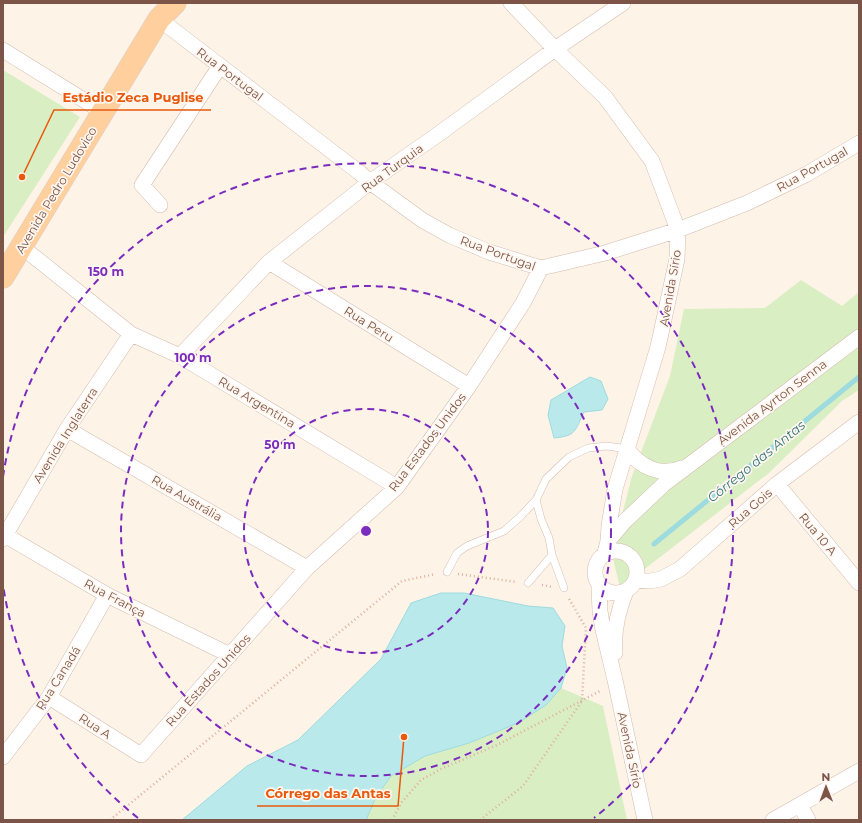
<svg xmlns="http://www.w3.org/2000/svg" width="862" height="823" font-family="Montserrat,sans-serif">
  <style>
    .green { fill: #daeec3 }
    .water { fill: #b9e9eb; stroke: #9edbde }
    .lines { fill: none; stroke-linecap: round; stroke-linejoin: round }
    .stream { stroke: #9edbde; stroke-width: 5 }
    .lane-casing { stroke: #d5bbae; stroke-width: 8 }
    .street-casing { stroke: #d5bbae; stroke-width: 16 }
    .primary-casing { stroke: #dacfcc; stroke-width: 23 }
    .path { stroke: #ddaf9e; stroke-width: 2.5; stroke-dasharray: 1 3; stroke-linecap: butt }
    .lane { stroke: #fff; stroke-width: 7 }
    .street { stroke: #fff; stroke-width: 15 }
    .primary { stroke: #ffcf9d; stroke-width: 22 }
    .ring { fill: none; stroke: #7b2cbf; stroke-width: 2; stroke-dasharray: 7 5 }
    .labels { text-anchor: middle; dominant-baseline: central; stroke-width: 3.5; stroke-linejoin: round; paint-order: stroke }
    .street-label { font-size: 12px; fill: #7c5448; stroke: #fff7ef }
    .water-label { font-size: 13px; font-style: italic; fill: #37777b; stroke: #fff7ef }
    .centre { fill: #7b2cbf; stroke: #fff7ef; stroke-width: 2 }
    .ring-label { font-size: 12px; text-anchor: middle; font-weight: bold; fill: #7b2cbf; stroke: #fff7ef; stroke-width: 3.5; stroke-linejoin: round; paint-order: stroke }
    .leader { fill: none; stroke: #e8590c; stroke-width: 1.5 }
    .callout-dot { fill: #e8590c; stroke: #fff7ef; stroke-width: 1.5 }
    .callout-label { font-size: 13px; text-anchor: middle; font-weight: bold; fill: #e8590c; stroke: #fff7ef; stroke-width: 3.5; stroke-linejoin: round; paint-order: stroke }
  </style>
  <rect width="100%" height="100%" fill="#fef3e7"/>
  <path class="green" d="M3,70L80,117L3,237Z
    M801,280L842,306L859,292V390L842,401L769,473L620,588L612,554L632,476L670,376L684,309L765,308Z
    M561,688L603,706L627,820H366L376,797L391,776L425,756L469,743L518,723L546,705Z"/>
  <path class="water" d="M590,377L601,381L608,399L602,410L584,412C575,430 577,436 554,438L548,415L551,400Z
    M441,593H464L528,606L553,608L565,626L562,646L567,668L561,688L546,705L518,723L469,743L425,756L391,776L376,797L366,820H182L247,766L298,740L381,659L411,603Z"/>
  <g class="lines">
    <path class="stream" d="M654,544L859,377"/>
    <defs>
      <path id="lane" d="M447,572L457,553L467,546L504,531L520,517L536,500
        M528,583L552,555
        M564,588L552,555L549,538L541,519L536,500L546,479L569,457L588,448L607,446L627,449"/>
      <path id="street" d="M511,3L555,49L605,97L652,161L678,230L677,259L658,347L615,489L609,526L608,541L605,553
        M159,19L360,173L370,182L422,220L449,235L489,252L541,268L605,253L678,230L747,203L807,174L859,143
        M3,50L103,112
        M160,205L142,185L220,66
        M22,247L131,334L180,356L397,487
        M269,262L469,386
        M180,356L269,262L370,182L440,133L555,49L623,3
        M67,429L307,568
        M627,449C640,467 660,477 682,468
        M777,484L859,583
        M3,534L107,595L230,655
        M3,539L67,429L131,334
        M608,541L625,521L664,484L859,337
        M595 572a21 21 0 1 1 42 0a21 21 0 1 1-42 0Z
        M636,580L650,581L661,579L680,569L777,484L859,422
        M599,586L600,611L603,630L615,680L645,820
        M615,653C613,631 618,611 626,591
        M49,697L141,755L307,568L397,487L469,386L523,303L541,268
        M3,757L49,697L107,595
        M800,805L808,820
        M773,820L859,771"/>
      <path id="primary" d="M3,277L159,19L175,3"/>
    </defs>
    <use href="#lane" class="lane-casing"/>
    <use href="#street" class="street-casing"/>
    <use href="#primary" class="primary-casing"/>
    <path class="path" d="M458,574L517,582
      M542,585L553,587
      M110,820L402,581L436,574
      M392,820L402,802L421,780L441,769L497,745L602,690
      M480,820L523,786L582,701L586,628L568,597"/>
    <use href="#lane" class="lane"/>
    <use href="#street" class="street"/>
    <use href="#primary" class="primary"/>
  </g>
  <g class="ring">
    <circle cx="366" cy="531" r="122"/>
    <circle cx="366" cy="531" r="245"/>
    <path d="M138 818A367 367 0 0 1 3 585M3 477A367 367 0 1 1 594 818"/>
  </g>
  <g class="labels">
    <g class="street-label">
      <text transform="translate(230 74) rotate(37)">Rua Portugal</text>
      <text transform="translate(392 168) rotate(-36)">Rua Turquia</text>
      <text transform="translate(812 169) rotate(-29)">Rua Portugal</text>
      <text transform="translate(56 190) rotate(-59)">Avenida Pedro Ludovico</text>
      <text transform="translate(498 253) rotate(20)">Rua Portugal</text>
      <text transform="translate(670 288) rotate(-80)">Avenida Sírio</text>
      <text transform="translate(369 324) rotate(32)">Rua Peru</text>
      <text transform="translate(257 402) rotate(31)">Rua Argentina</text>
      <text transform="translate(772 402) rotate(-37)">Avenida Ayrton Senna</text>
      <text transform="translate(65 435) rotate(-58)">Avenida Inglaterra</text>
      <text transform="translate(427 442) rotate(-53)">Rua Estados Unidos</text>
      <text transform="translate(187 498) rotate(30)">Rua Austrália</text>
      <text transform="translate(750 508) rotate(-41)">Rua Gois</text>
      <text transform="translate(818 534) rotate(50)">Rua 10 A</text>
      <text transform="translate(115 598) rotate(28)">Rua França</text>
      <text transform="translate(58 678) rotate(-58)">Rua Canadá</text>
      <text transform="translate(208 680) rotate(-48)">Rua Estados Unidos</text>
      <text transform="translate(95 726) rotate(33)">Rua A</text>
      <text transform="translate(630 750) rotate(78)">Avenida Sírio</text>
    </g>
    <g class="water-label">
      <text transform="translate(756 461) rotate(-39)">Córrego das Antas</text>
    </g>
  </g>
  <circle cx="366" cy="531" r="6" class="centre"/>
  <g class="ring-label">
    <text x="106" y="276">150 m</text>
    <text x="193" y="362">100 m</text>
    <text x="280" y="449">50 m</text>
  </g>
  <path class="leader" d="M22 177L54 110H211M404 737L398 806H257"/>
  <g class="callout-dot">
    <circle cx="22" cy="177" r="4"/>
    <circle cx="404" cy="737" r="4"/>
  </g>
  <g class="callout-label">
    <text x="133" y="102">Estádio Zeca Puglise</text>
    <text x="328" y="798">Córrego das Antas</text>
  </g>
  <rect width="862" height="823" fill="none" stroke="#7c5448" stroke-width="8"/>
  <g transform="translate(826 787) rotate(359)" stroke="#fff7ef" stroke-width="3" paint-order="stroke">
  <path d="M0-3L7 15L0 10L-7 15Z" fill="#7c5448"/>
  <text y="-6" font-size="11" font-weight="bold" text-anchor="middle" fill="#7c5448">N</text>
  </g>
</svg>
